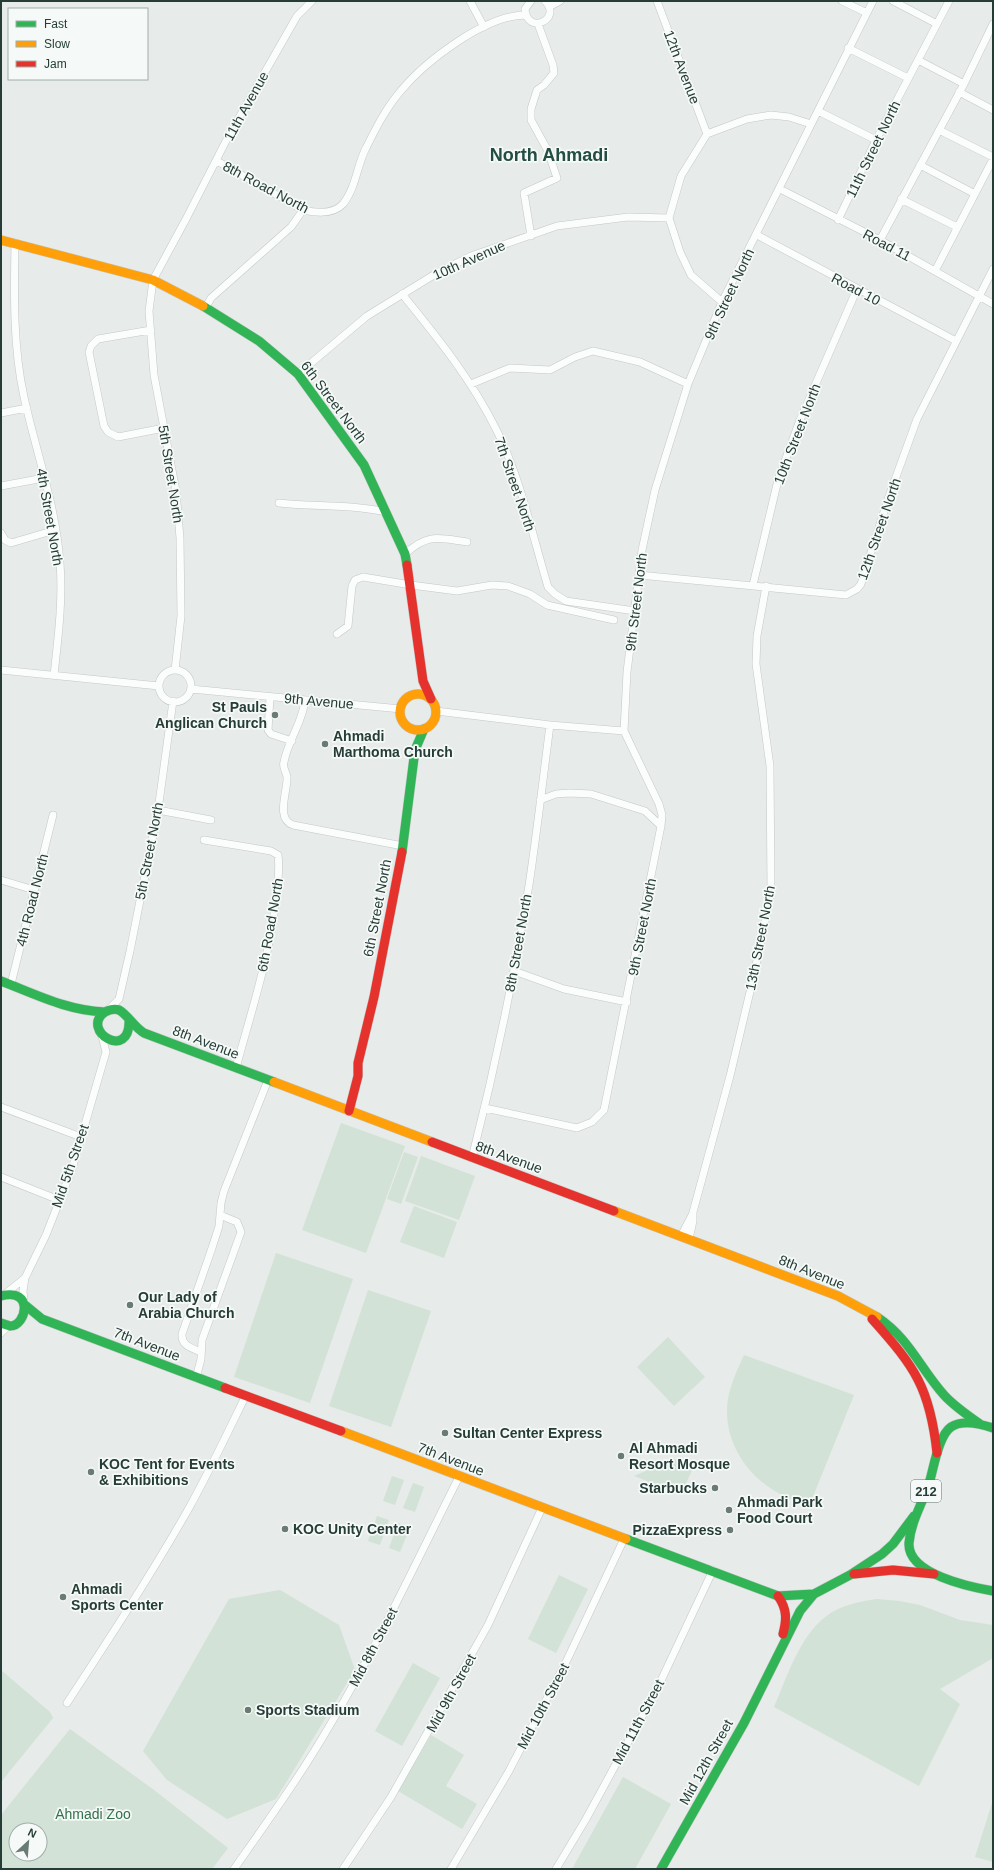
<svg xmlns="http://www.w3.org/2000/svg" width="994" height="1870" font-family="Helvetica,sans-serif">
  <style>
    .green { fill: #d2e2d7; fill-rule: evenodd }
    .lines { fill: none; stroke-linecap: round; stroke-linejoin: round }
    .street-casing { stroke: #c4c8c6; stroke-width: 8 }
    .fast-casing { stroke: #c2c8c6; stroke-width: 10 }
    .slow-casing { stroke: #c2c8c6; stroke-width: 10 }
    .jam-casing { stroke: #c2c8c6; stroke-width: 10 }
    .street { stroke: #fbfcfc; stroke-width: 7 }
    .fast { stroke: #30b455; stroke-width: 9 }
    .slow { stroke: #ff9f0a; stroke-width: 9 }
    .jam { stroke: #e5322d; stroke-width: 9 }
    .poi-dot { fill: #6a7a75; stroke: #f5f9f7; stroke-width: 1.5 }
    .labels { text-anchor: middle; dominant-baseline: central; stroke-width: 3.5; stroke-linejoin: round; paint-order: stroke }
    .shield { fill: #f5f9f7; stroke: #647571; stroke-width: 1 }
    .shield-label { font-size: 13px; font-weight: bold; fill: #263d37 }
    .street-label { font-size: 14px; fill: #263d37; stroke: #f5f9f7 }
    .poi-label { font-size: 14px; font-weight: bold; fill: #263d37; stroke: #f5f9f7; text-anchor: start }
    .park-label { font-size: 14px; fill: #34704c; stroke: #f5f9f7 }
    .district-label { font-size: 18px; font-weight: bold; fill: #244d44; stroke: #f5f9f7 }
  </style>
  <rect width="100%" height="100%" fill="#e7ebe9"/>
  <path class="green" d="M341,1123L405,1146L366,1253L302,1230Z
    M404,1152L418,1157L401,1204L387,1199Z
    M421,1156L475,1176L459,1220L405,1201Z
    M414,1206L457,1222L444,1258L400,1242Z
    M276,1253L353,1279L310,1403L234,1377Z
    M368,1290L431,1311L391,1427L329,1406Z
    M668,1337L705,1377L674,1406L637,1367Z
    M744,1355L854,1395L810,1504C766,1497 727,1458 727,1411C727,1391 736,1373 744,1355Z
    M673,1459L695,1464L681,1494L634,1476Z
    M392,1476L404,1480L395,1505L383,1501Z
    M413,1483L424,1487L415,1512L403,1508Z
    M377,1516L389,1520L380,1545L368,1541Z
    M398,1523L410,1527L400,1552L389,1548Z
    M559,1575L588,1589L556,1653L528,1639Z
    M280,1590L339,1625L355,1670L276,1799L227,1819L167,1780L143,1751L229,1599Z
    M877,1599L899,1601L920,1605L960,1620L993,1625V1658L940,1689L960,1704L919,1786L774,1707C789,1673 802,1626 838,1609C851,1603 864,1601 877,1599Z
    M413,1663L440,1678L402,1746L375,1731Z
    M1,1670L50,1712L53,1718L1,1782Z
    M70,1729L154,1790L228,1848L212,1869H1V1815ZM16,1830H40V1854H16Z
    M431,1735L464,1755L446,1786L477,1804L462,1829L398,1791Z
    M623,1777L671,1804L635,1869H572Z
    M993,1800V1862L975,1857Z"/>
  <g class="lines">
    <defs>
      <path id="street" d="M470,1L484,27
        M531,1L525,9C527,36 563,19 545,1
        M657,1L707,134
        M842,1L867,13
        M893,1L937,24
        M549,7L560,1
        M848,48L908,78
        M918,60L964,84
        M959,92L993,110
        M818,111L876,140
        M939,130L993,157
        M217,161L303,210C316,213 333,215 343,204C356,188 357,165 366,148C376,128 385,110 399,93C424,62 485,15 526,15
        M920,165L975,194
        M780,189L880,240L993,304
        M901,199L957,227
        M838,220L876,140L949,1
        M757,235L956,341
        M531,236L524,193L557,178L548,151L531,120V109L537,90L544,85L554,73L553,65L538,24
        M880,240L964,84L993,24
        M15,243C14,294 13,347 24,397C36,452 56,506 60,563C63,600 58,638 54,675
        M935,271L993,159
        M402,294C437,337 472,380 497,431C520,477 533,537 548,587L555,594L566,601L635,611
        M722,302L691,275L680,252L669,218L681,176L707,134L747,119L771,115L789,117L811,124
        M206,307L211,298L291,227L303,210
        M151,330L98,339L91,346L89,352L104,426L108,432L118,437L164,428
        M298,374L367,316L437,273L471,256L557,226L628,217L669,218
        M471,384L510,368L550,370L575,357L593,351L640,362L688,384
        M1,413L27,408
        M1,486L44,478
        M279,503C314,507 351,504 386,512
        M1,533L5,540L11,543L55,530
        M405,554C428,533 438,538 467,542
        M639,575L846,595L857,589L861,584L888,499L917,419L993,269
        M753,585L778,480L800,420L857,289
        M337,634L348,626L352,586L355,580L363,577L411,585L457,591L492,585L508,586L530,594L547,605L614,620
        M1,670L159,686
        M175,670L181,616L180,538L176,491L154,375L149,311L153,280L186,219L228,137L297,16L312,1
        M159 686a16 16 0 1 1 32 0a16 16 0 1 1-32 0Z
        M191,689L401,709
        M270,697L268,730L271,734L292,741
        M305,700C303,722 288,740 284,762C282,767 286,771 287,777C288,790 275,819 293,825L403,846
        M436,711L550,725L624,731
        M540,800L556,794L570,793L591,794L645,811L661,826
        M158,810L211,820
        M204,840L271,851L278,855C280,869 278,883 276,898C270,956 251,1012 236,1068
        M1,880L34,890
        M514,971L564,989L627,1002
        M11,984L53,815
        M108,1010L119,999L130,951L158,810L173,701
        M1,1107L81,1137
        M485,1108L577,1128L592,1122L604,1110L661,826L662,815L659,804L624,731L627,672L642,550L655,490L688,384L722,302L873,1
        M472,1158C495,1068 514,977 529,885C537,832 543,779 550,725
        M1,1177L59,1200
        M681,1236L693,1213
        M689,1239L693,1221V1212L730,1076L754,975L771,892L770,766L756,664L757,636L766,586
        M5,1294L25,1278
        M24,1301L23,1291L25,1278L46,1235L72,1169L106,1052L102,1036
        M1,1333L9,1325
        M201,1352C192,1348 181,1346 182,1334L212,1248L219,1226L221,1203L224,1191L268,1080
        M196,1378L201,1359L202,1340L241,1232L237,1222L220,1215
        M67,1703C109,1639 151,1575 189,1508C209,1472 227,1434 245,1397
        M234,1869C267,1822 301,1775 330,1725C378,1645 417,1560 459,1477
        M343,1869L391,1797L488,1625L542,1508
        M451,1869L509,1771L567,1660L624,1539
        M556,1869L586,1819L658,1687L713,1570"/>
      <path id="fast" d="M203,306L259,341L298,374L364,465L405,554L407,565
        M402,852L415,750L424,729
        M1,981C35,994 68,1011 105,1012
        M129,1019C131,1063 79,1030 105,1012C109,1010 114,1008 119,1010C128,1015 134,1027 144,1033L274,1082
        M1,1296C34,1287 27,1326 10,1326C7,1325 4,1324 1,1323
        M25,1305L42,1319L225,1388
        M877,1317C910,1339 919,1367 944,1395C954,1406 967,1415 980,1424
        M993,1428C981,1424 963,1419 951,1427C939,1435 934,1466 930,1480C924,1501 911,1520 909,1543C907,1574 970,1587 993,1591
        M626,1539L778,1596L814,1594L850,1575L882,1554L893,1544L914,1516
        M661,1869L744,1723L800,1611L814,1594"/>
      <path id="slow" d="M1,240L153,280L203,306
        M400 712a18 18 0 1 1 36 0a18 18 0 1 1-36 0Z
        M274,1082L432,1142
        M614,1211L838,1296L877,1317
        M341,1431L626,1539"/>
      <path id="jam" d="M407,565L423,681L431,699
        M349,1111L358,1076V1063L374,997L402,852
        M432,1142L614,1211
        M872,1319C915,1367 930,1388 937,1453
        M225,1388L341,1431
        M854,1574L893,1570L934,1574
        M778,1596C787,1609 787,1619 783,1634"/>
    </defs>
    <use href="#street" class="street-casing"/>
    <use href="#fast" class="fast-casing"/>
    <use href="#slow" class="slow-casing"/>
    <use href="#jam" class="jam-casing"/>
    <use href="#street" class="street"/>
    <use href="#fast" class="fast"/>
    <use href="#slow" class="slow"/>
    <use href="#jam" class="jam"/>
  </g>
  <g class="poi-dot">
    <circle cx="275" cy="715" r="4"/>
    <circle cx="325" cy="744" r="4"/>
    <circle cx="130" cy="1305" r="4"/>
    <circle cx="445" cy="1433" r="4"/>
    <circle cx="621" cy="1456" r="4"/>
    <circle cx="91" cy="1472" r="4"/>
    <circle cx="715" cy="1488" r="4"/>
    <circle cx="729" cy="1510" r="4"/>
    <circle cx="285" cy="1529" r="4"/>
    <circle cx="730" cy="1530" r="4"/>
    <circle cx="63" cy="1597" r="4"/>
    <circle cx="248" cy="1710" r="4"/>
  </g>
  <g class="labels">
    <rect class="shield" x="911" y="1480" width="30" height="22" rx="3"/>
    <g class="shield-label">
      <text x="926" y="1491">212</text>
    </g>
    <g class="street-label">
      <text transform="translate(682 67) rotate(69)">12th Avenue</text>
      <text transform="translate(246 106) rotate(-61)">11th Avenue</text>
      <text transform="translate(873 149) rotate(-64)">11th Street North</text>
      <text transform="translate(266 187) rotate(28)">8th Road North</text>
      <text transform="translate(887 245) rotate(28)">Road 11</text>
      <text transform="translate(469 260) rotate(-24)">10th Avenue</text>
      <text transform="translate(856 289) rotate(28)">Road 10</text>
      <text transform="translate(729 294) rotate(-65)">9th Street North</text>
      <text transform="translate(334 402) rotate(53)">6th Street North</text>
      <text transform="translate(797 434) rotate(-69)">10th Street North</text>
      <text transform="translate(171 474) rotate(81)">5th Street North</text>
      <text transform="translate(515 484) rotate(71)">7th Street North</text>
      <text transform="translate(50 517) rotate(80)">4th Street North</text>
      <text transform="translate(879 529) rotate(-71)">12th Street North</text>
      <text transform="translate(636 602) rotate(-83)">9th Street North</text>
      <text transform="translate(319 701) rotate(5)">9th Avenue</text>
      <text transform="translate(149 851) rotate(-79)">5th Street North</text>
      <text transform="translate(32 900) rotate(-76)">4th Road North</text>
      <text transform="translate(377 908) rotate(-79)">6th Street North</text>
      <text transform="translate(270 925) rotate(-80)">6th Road North</text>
      <text transform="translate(642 927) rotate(-79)">9th Street North</text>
      <text transform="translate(760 938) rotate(-79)">13th Street North</text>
      <text transform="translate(518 943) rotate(-80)">8th Street North</text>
      <text transform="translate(206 1042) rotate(21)">8th Avenue</text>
      <text transform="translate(509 1157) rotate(20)">8th Avenue</text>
      <text transform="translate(70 1166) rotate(-71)">Mid 5th Street</text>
      <text transform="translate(812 1272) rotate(22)">8th Avenue</text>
      <text transform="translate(147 1344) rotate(21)">7th Avenue</text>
      <text transform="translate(451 1459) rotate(21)">7th Avenue</text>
      <text transform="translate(373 1647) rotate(-62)">Mid 8th Street</text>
      <text transform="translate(451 1693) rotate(-61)">Mid 9th Street</text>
      <text transform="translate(543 1706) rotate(-62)">Mid 10th Street</text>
      <text transform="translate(638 1722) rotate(-62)">Mid 11th Street</text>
      <text transform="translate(706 1762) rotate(-61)">Mid 12th Street</text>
    </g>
    <g class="poi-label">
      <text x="267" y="707" text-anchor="end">St Pauls<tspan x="267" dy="16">Anglican Church</tspan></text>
      <text x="333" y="736">Ahmadi<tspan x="333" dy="16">Marthoma Church</tspan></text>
      <text x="138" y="1297">Our Lady of<tspan x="138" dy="16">Arabia Church</tspan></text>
      <text x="453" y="1433">Sultan Center Express</text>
      <text x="629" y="1448">Al Ahmadi<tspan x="629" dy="16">Resort Mosque</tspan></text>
      <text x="99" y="1464">KOC Tent for Events<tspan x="99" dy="16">&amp; Exhibitions</tspan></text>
      <text x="707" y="1488" text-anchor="end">Starbucks</text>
      <text x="737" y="1502">Ahmadi Park<tspan x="737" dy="16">Food Court</tspan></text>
      <text x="293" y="1529">KOC Unity Center</text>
      <text x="722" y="1530" text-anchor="end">PizzaExpress</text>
      <text x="71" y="1589">Ahmadi<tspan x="71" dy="16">Sports Center</tspan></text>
      <text x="256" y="1710">Sports Stadium</text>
    </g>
    <g class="park-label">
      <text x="93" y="1814">Ahmadi Zoo</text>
    </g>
    <g class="district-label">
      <text x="549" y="155">North Ahmadi</text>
    </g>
  </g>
  <rect width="994" height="1870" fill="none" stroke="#263d37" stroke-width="4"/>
  <rect x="8" y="8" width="140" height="72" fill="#f5f9f7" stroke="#a2aeaa"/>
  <rect x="16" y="21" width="20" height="6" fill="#30b455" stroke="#a2aeaa"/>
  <text x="44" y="28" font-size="12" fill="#263d37">Fast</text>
  <rect x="16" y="41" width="20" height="6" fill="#ff9f0a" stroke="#a2aeaa"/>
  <text x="44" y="48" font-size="12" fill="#263d37">Slow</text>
  <rect x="16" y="61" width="20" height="6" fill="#e5322d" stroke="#a2aeaa"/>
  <text x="44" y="68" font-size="12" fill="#263d37">Jam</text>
  <g transform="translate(28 1842) rotate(26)"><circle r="19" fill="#f5f9f7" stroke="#a2aeaa"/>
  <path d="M0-3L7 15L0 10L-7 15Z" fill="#6a7a75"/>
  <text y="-6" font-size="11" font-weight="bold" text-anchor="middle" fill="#263d37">N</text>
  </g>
</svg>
